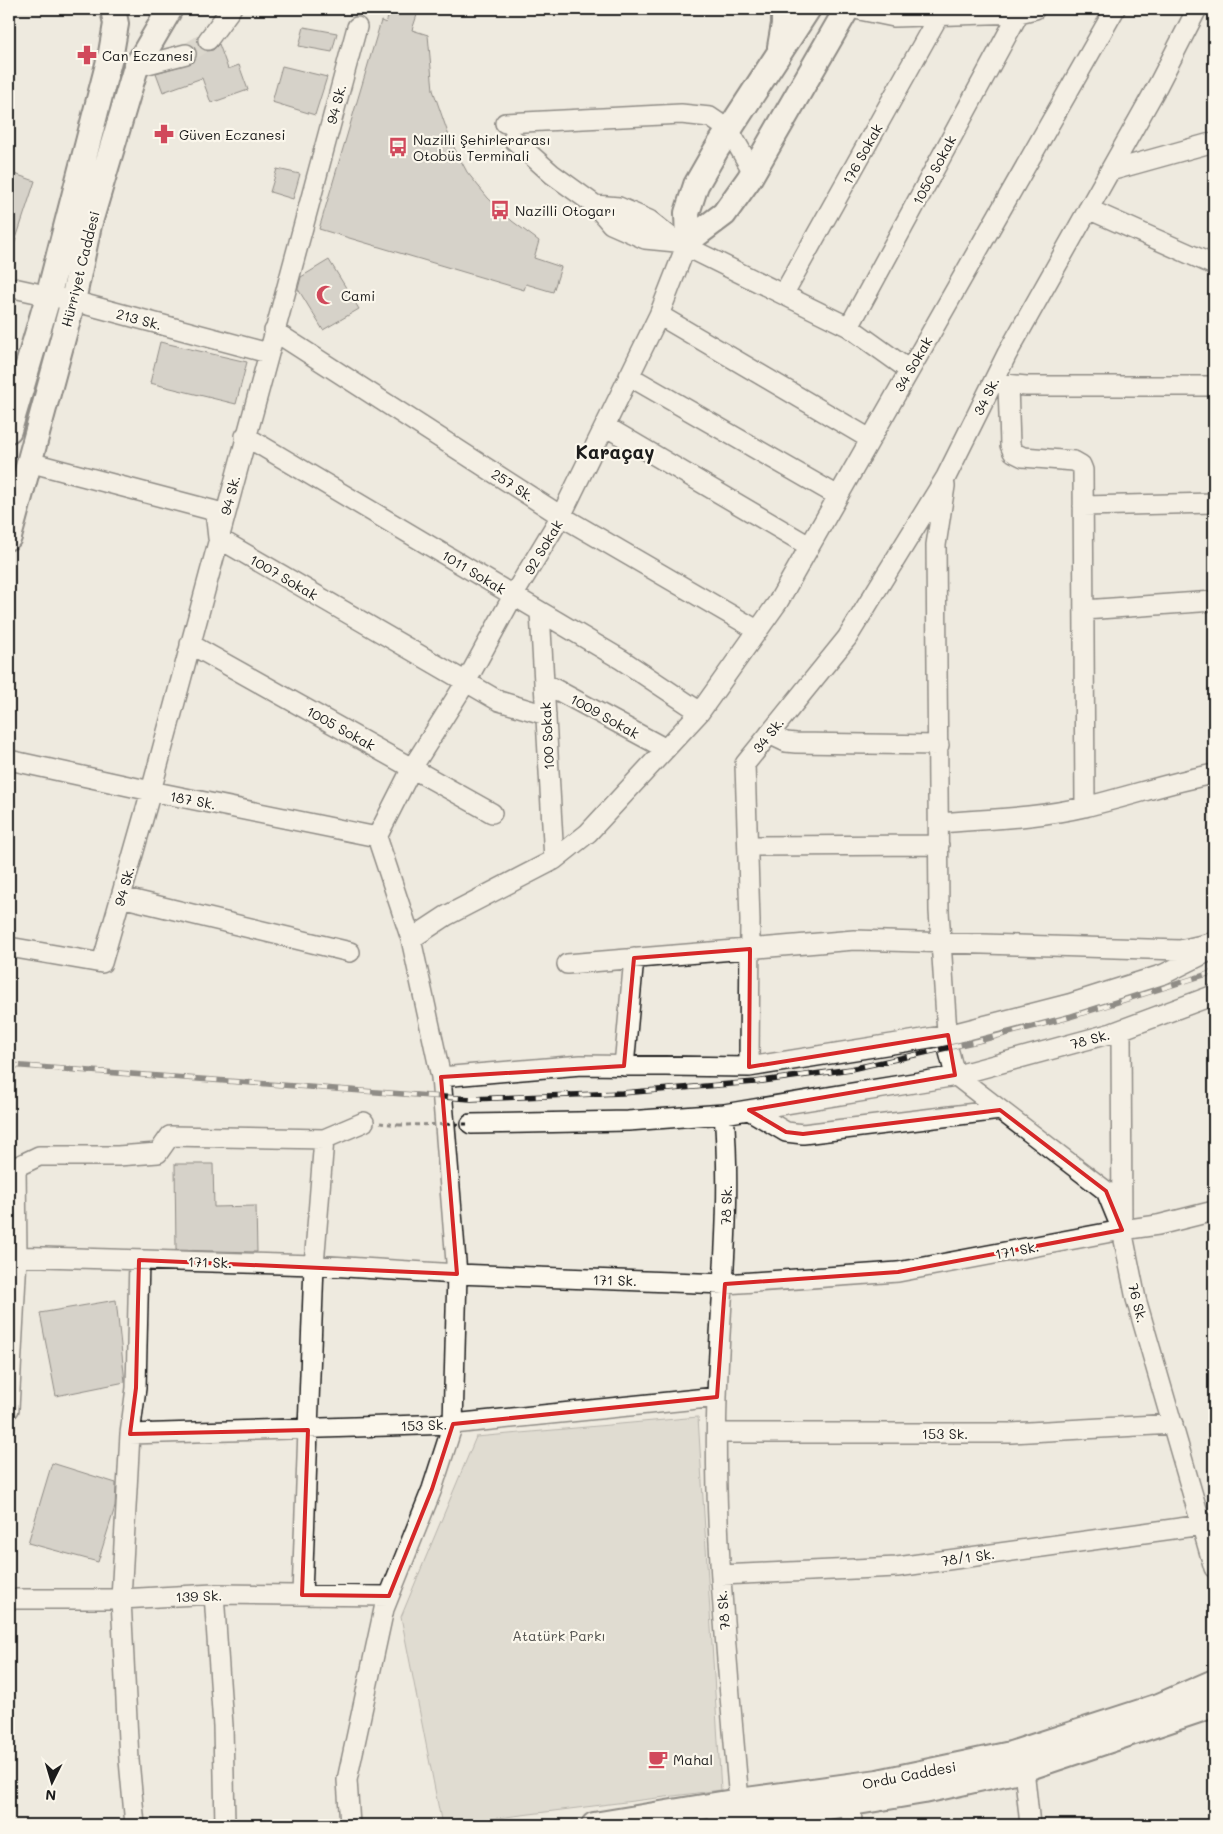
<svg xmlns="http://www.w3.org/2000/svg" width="1223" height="1834" font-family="Mali,sans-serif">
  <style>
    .green { fill: #ceccc2; stroke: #75746f }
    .building { fill: #b9b6af; stroke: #1c1c1c }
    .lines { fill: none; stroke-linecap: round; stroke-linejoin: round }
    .minor-tunnel { stroke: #c4c1b8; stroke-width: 19; stroke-dasharray: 19 9; stroke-linecap: butt }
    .minor-casing { stroke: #1c1c1c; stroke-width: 22 }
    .major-casing { stroke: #1c1c1c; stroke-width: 28 }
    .path { stroke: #1c1c1c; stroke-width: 3; stroke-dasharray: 4 4; stroke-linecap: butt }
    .minor { stroke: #fbf7ec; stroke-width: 19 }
    .major { stroke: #fbf7ec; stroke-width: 24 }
    .rail-casing { stroke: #1c1c1c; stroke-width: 5.5 }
    .rail { stroke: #fbf7ec; stroke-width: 4; stroke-dasharray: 11; stroke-linecap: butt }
    .path-bridge { stroke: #1c1c1c; stroke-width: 3; stroke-dasharray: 4 4; stroke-linecap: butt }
    .marked { fill: none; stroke: #d62828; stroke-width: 4; stroke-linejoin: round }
    .labels { text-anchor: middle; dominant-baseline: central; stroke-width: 4.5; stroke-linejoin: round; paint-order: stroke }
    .poi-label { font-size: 14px; fill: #1c1c1c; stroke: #fbf7ec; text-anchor: start }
    .street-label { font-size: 14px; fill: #1c1c1c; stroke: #fbf7ec }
    .park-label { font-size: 14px; fill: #51514e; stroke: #fbf7ec }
    .district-label { font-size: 19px; font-weight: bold; fill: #1c1c1c; stroke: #fbf7ec }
  </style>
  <rect width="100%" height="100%" fill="#eeeadf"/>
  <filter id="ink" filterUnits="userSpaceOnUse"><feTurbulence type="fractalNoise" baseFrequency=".02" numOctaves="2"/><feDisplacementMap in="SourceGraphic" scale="10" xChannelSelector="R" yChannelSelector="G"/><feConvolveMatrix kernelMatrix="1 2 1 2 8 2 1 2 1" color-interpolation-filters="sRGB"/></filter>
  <g filter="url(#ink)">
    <path class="green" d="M698,1417L721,1790L442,1825L401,1617L476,1437Z"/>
    <path class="building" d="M391,9H419L412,30L428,35L433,90L451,142L467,172L488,198L512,221L539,241L534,258L561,267L553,292L526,284L524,290L319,229L381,21L386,23Z
      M304,27L337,33L332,52L299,46Z
      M198,44L207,51L213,50L219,44L228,69L239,65L248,90L211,103L202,78L163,92L156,73L194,62L197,52L193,45Z
      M282,66L327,77L315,115L272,102Z
      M277,169L300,174L293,199L270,192Z
      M9,172L35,181L11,254H9Z
      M329,260L359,309L323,330L298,289L301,277Z
      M160,342L247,362L236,404L150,383Z
      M175,1164H213L214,1207L256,1206L257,1252L176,1250Z
      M116,1300L125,1382L56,1396L40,1313Z
      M52,1463L116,1483L115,1507L98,1562L28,1543Z"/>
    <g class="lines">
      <path class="minor-tunnel" d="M186,54L208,40"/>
      <defs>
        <path id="minor" d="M855,9L894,17L1019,13L1035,9
          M208,40L231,9
          M136,67L186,54
          M505,123L681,114L710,117L729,130L753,172
          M513,139L552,174L595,205L611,224L645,239L676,242
          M1110,171L1214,142
          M595,205L619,207L649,220L677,242L849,327L909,370
          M1088,209L1214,265
          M9,287L73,301L268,353
          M784,293L939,15
          M659,315L870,439
          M849,327L1019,13L1017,9
          M274,331L561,516L757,630
          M629,376L838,496
          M996,383L1026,386H1214
          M1008,385L1010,445L1013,452L1023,457L1074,461L1081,465L1083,470L1085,807
          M605,426L809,546
          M245,436L622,660L700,712
          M29,462L215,511L218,538L499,701L546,715
          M945,486L936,545L939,911L948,1048L955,1075L1106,1191L1122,1230
          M1083,506L1214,503
          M1084,610L1214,601
          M540,612L554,860
          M190,644L492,813
          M544,683L666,749
          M769,734L786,742L796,743L939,745
          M9,760L151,791L377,837
          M939,823C987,819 1037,818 1084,807C1128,797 1170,782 1214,774
          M377,837L412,768L466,682L513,596L561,516L659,315L686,246
          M748,846L939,845
          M121,897L350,952
          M411,939L446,916L554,860L588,833L700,712L778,602L1115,9
          M9,947L102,963L151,791L357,27
          M567,964L854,940L1180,950L1211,943
          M1121,1030L1122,1230L1136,1299L1214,1568
          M624,1066L634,958
          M749,1067L750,921L745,764L847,638L946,477L1007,354L1158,85L1197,9
          M441,1077L581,1065L749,1067L948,1035L1069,1004L1164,974L1214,949
          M749,1110L786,1132L803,1134L1000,1110
          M724,1114C732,1208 720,1303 717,1397C713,1532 728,1667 739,1801
          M471,1124L628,1121L724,1114L950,1077L1112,1033L1214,995
          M9,1166L16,1167L39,1156H118L158,1153L170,1136L324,1139L364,1122
          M9,1256L314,1265L457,1274L725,1284L898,1272L1122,1230L1158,1225L1214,1211
          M9,1409L17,1257L16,1167
          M718,1433H1011L1173,1424
          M130,1434L453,1424L717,1397
          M721,1575L897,1567L1202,1525L1213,1522
          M214,1594L223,1726L225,1825
          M302,1595L314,1265L324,1139
          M9,1599H121L214,1594L389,1596
          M1024,1769L1030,1825
          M851,1803L852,1825
          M135,1825L129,1760L121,1599L130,1434L136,1388L139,1260
          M350,1825L347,1780L384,1609L432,1489L453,1424L457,1274L441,1077L411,939L377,837"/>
        <path id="major" d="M780,47L784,24V9
          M688,241L724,214L749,179L847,9
          M686,246L688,241L687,213L696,185L716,150L808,9
          M9,430L48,297L111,53L116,24L113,9
          M9,537L73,301L89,225L136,67L170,9
          M594,1825L739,1801L878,1782L1011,1754L1159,1706L1214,1682
          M719,1825L924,1791L1024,1769L1214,1705"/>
      </defs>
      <use href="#minor" class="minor-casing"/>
      <use href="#major" class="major-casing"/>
      <path class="path" d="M380,1123L399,1125"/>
      <use href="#minor" class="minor"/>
      <use href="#major" class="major"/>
      <defs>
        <path id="rail" d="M9,1065L471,1099L622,1093L755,1082L851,1069L978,1041L1070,1017L1214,972"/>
      </defs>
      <use href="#rail" class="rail-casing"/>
      <use href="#rail" class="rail"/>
      <path class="path-bridge" d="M399,1125L471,1124"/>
    </g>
  </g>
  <path d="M0 0H1223V1834H0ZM750,949L749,1067L948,1035L955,1075L749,1110L786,1132L803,1134L1000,1110L1106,1191L1122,1230L898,1272L725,1284L717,1397L453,1424L432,1489L389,1596L302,1595L308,1430L130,1434L136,1388L139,1260L457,1274L441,1077L624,1066L634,958Z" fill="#eeeadf" fill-opacity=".55" fill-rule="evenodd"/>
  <path class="marked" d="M750,949L749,1067L948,1035L955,1075L749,1110L786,1132L803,1134L1000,1110L1106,1191L1122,1230L898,1272L725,1284L717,1397L453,1424L432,1489L389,1596L302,1595L308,1430L130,1434L136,1388L139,1260L457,1274L441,1077L624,1066L634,958Z"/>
  <defs>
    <symbol id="pharmacy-bare" viewBox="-9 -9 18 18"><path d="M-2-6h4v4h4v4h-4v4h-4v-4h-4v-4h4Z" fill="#d1495b" stroke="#fbf7ec" stroke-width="2.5" paint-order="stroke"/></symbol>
    <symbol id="bus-bare" viewBox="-9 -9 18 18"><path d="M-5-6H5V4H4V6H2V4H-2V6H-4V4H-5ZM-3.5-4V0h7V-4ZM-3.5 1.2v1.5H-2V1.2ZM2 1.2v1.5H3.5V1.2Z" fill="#d1495b" stroke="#fbf7ec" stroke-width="2.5" paint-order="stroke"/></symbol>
    <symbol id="mosque-bare" viewBox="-9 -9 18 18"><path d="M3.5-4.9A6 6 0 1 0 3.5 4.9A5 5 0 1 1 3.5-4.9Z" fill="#d1495b" stroke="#fbf7ec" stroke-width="2.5" paint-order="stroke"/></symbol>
    <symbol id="cafe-bare" viewBox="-9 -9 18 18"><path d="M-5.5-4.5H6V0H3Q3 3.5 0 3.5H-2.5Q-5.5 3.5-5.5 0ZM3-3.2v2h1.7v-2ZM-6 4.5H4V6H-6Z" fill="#d1495b" stroke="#fbf7ec" stroke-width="2.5" paint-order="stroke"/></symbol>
  </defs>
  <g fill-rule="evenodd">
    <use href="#pharmacy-bare" x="73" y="41" width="28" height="28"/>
    <use href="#pharmacy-bare" x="150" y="120" width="28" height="28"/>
    <use href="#bus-bare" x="384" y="133" width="28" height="28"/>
    <use href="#bus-bare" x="486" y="196" width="28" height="28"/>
    <use href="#mosque-bare" x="312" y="281" width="28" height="28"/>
    <use href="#cafe-bare" x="644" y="1745" width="28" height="28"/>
  </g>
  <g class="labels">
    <g class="poi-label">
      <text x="102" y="55">Can Eczanesi</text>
      <text x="179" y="134">Güven Eczanesi</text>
      <text x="413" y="139">Nazilli Şehirlerarası<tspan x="413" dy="16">Otobüs Terminali</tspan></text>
      <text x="515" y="210">Nazilli Otogarı</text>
      <text x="341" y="295">Cami</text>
      <text x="673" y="1759">Mahal</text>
    </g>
    <g class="street-label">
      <text transform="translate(336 104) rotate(-75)">94 Sk.</text>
      <text transform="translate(862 154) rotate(-61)">176 Sokak</text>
      <text transform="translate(934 170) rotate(-62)">1050 Sokak</text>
      <text transform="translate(80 269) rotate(-76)">Hürriyet Caddesi</text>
      <text transform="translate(139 319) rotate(15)">213 Sk.</text>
      <text transform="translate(913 364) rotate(-60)">34 Sokak</text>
      <text transform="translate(986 396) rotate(-64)">34 Sk.</text>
      <text transform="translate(513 485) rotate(33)">257 Sk.</text>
      <text transform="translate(230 495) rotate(-75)">94 Sk.</text>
      <text transform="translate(543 547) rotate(-59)">92 Sokak</text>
      <text transform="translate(474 572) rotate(31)">1011 Sokak</text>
      <text transform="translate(284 577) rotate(30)">1007 Sokak</text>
      <text transform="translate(605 716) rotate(29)">1009 Sokak</text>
      <text transform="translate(341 728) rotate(29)">1005 Sokak</text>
      <text transform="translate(768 735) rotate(-51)">34 Sk.</text>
      <text transform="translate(547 736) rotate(-93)">100 Sokak</text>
      <text transform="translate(193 800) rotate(11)">187 Sk.</text>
      <text transform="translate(124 886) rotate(-74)">94 Sk.</text>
      <text transform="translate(1090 1039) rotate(-15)">78 Sk.</text>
      <text transform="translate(726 1205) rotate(-88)">78 Sk.</text>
      <text transform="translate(1017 1250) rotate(-11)">171 Sk.</text>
      <text transform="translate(210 1262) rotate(2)">171 Sk.</text>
      <text transform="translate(615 1280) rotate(2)">171 Sk.</text>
      <text transform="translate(1138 1303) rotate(76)">76 Sk.</text>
      <text transform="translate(424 1425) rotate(-2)">153 Sk.</text>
      <text x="945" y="1433">153 Sk.</text>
      <text transform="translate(968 1557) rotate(-8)">78/1 Sk.</text>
      <text transform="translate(199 1596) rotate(-2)">139 Sk.</text>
      <text transform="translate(723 1610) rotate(-95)">78 Sk.</text>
      <text transform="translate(909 1775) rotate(-11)">Ordu Caddesi</text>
    </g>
    <g class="park-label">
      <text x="559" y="1635">Atatürk Parkı</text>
    </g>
    <g class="district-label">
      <text x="615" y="451">Karaçay</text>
    </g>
  </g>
  <rect width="1223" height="1834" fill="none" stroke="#fbf7ec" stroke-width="30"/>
  <rect x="15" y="15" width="1193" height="1804" fill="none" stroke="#1c1c1c" stroke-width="2" filter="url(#ink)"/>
  <g transform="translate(52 1782) rotate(185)" stroke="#fbf7ec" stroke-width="4" paint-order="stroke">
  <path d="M0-4L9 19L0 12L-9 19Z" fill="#1c1c1c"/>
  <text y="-8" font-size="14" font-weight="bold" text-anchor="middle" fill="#1c1c1c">N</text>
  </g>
</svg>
